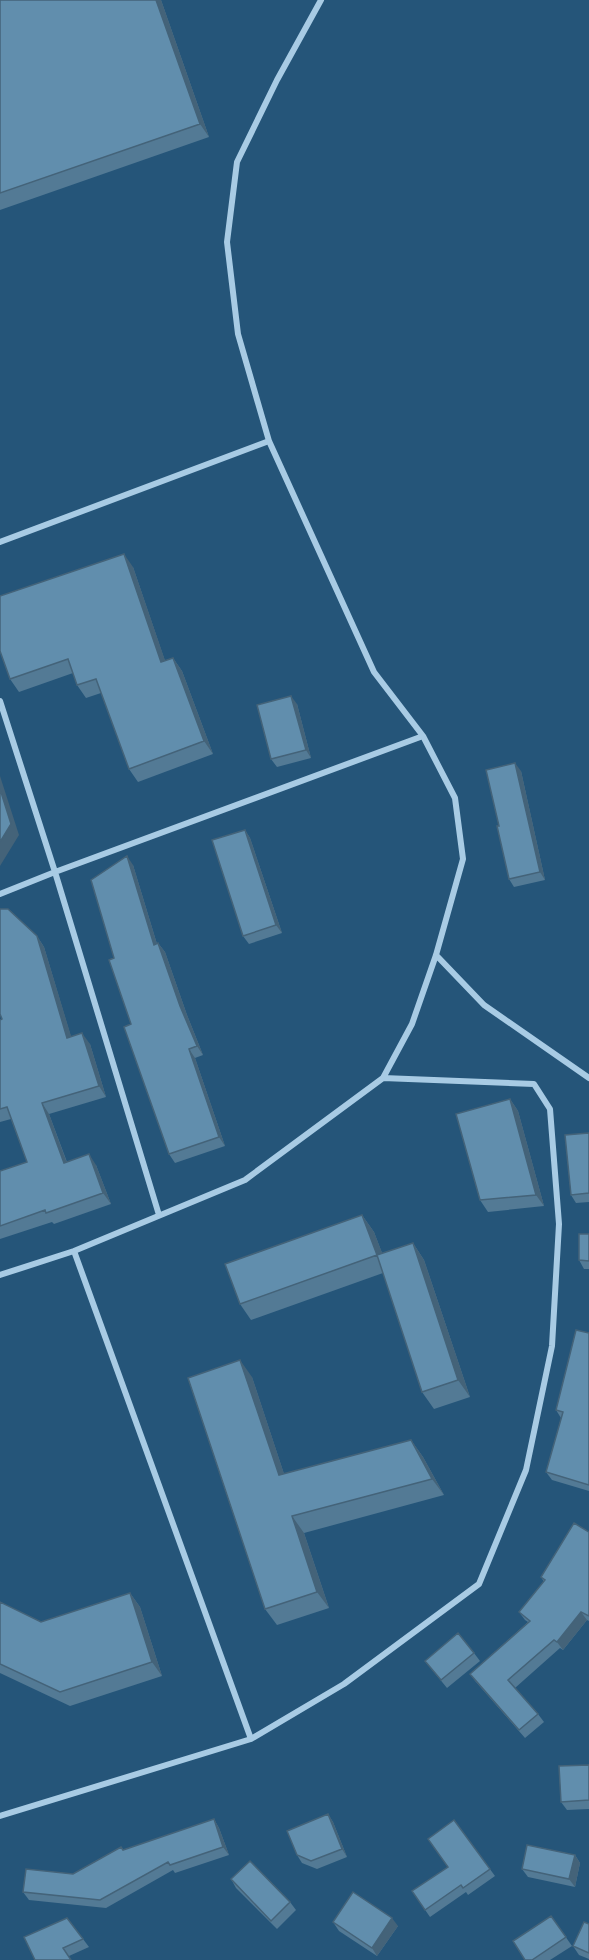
<svg xmlns="http://www.w3.org/2000/svg" width="589" height="1960" font-family="'Fira Sans',sans-serif">
  <style>
    .lines { fill: none; stroke-linecap: round; stroke-linejoin: round }
    .minor { stroke: #a8cbe4; stroke-width: 6 }
    .wall { fill: #537a95 }
    .shaded-wall { fill: #446379 }
    .building { fill: #618ead; stroke: #446379; stroke-width: 1.5 }
  </style>
  <rect width="100%" height="100%" fill="#255579"/>
  <g class="lines">
    <path class="minor" d="M0,542L269,441L238,334L227,242L237,162L277,80L321,0
      M0,701L55,872L159,1215
      M0,894L55,872L423,736
      M436,955L484,1005L589,1078
      M74,1251L251,1739
      M0,1275L74,1251L245,1180L383,1078L412,1024L436,955L463,859L455,798L423,736L374,672L269,441
      M0,1816L251,1739L344,1684L479,1584L526,1470L552,1346L559,1224L550,1109L534,1084L383,1078"/>
  </g>
  <path class="wall" d="M0,0H161L209,137L0,210Z
    M133,567L165,661L173,658L182,671L213,754L138,782L129,769L101,693L86,698L77,685L73,673L19,692L10,679Z
    M297,704L311,758L277,767L271,759Z
    M521,771L545,880L514,887L509,879L499,826Z
    M245,830L250,838L282,933L249,944L243,936Z
    M133,865L157,944L158,943L165,952L187,1015L203,1055L195,1058L225,1146L175,1163L169,1154L114,958Z
    M37,936L44,947L71,1037L90,1044L106,1097L49,1114L67,1162L96,1165L111,1204L54,1224L52,1222L0,1239V1171L27,1162L11,1119L0,1122V1020L2,1019Z
    M510,1099L518,1111L544,1206L488,1212L480,1200Z
    M589,1133V1202L576,1203L571,1195Z
    M362,1215L374,1232L382,1253L413,1243L424,1260L470,1397L434,1409L422,1392L383,1273L251,1320L240,1304Z
    M589,1234V1269H584L579,1260Z
    M589,1333V1491L552,1480L546,1472L561,1418L556,1410Z
    M252,1377L284,1474L411,1440L423,1457L444,1495L304,1533L329,1608L277,1625L265,1609Z
    M589,1532V1621L587,1620L563,1650L560,1648L515,1688L538,1714L544,1722L525,1738L476,1682L470,1674L528,1622L525,1620L519,1612L544,1582L541,1577Z
    M130,1593L140,1607L162,1676L70,1706L0,1673V1602L41,1622Z
    M474,1653L480,1661L447,1688L425,1661Z
    M589,1765V1809L567,1810L561,1802Z
    M328,1814L333,1822L347,1857L317,1869L302,1863L297,1855Z
    M214,1819L219,1828L229,1855L175,1873L173,1870L106,1908L29,1900L23,1892L73,1874L123,1850Z
    M454,1820L495,1876L468,1895L466,1892L430,1917L412,1891L448,1867Z
    M575,1855L580,1863L575,1887L528,1877L522,1869Z
    M231,1879L290,1902L296,1910L277,1929L236,1888Z
    M551,1916L572,1946L550,1960H525Z
    M333,1922L398,1926L377,1956L339,1931Z
    M589,1924V1959L579,1955L573,1946Z
    M83,1939L89,1947L69,1956L35,1960Z"/>
  <path class="shaded-wall" d="M156,0H161L209,137L200,124Z
    M124,554L133,567L170,675L161,662Z
    M173,658L182,671L213,754L204,741Z
    M291,696L297,704L311,758L306,750Z
    M515,763L521,771L545,880L540,872Z
    M0,776L19,835L0,866Z
    M245,830L250,838L282,933L276,925Z
    M127,856L133,865L160,954L154,945Z
    M37,936L44,947L75,1049L67,1038Z
    M158,943L165,952L187,1015L203,1055L197,1046L180,1006Z
    M82,1033L90,1044L106,1097L99,1086Z
    M189,1049L195,1058L225,1146L219,1137Z
    M510,1099L518,1111L544,1206L536,1195Z
    M42,1103L49,1114L71,1174L64,1163Z
    M89,1154L96,1165L111,1204L103,1193Z
    M362,1215L374,1232L389,1271L377,1255Z
    M413,1243L424,1260L470,1397L458,1380Z
    M240,1360L252,1377L290,1492L279,1475Z
    M411,1440L423,1457L444,1495L432,1479Z
    M292,1516L304,1533L329,1608L317,1592Z
    M130,1593L140,1607L162,1676L152,1662Z
    M581,1612L587,1620L563,1650L557,1642Z
    M328,1814L333,1822L347,1857L342,1849Z
    M214,1819L219,1828L229,1855L223,1847Z
    M575,1855L580,1863L575,1887L569,1879Z
    M392,1918L398,1926L377,1956L372,1948Z"/>
  <path class="building" d="M0,0H156L200,124L0,193Z
    M124,554L161,662L173,658L204,741L129,769L96,679L77,685L68,659L10,679L0,651V596Z
    M291,696L306,750L271,759L257,705Z
    M515,763L540,872L509,879L497,826H499L486,770Z
    M0,789L11,824L0,842Z
    M245,830L276,925L243,936L212,840Z
    M127,856L154,945L158,943L180,1006L197,1046L189,1049L219,1137L169,1154L124,1027L131,1024L109,960L114,958L91,880Z
    M0,909H8L37,936L67,1038L82,1033L99,1086L42,1103L64,1163L89,1154L103,1193L46,1213L45,1210L0,1226V1171L27,1162L7,1107L0,1109V1020L2,1019L0,1014Z
    M510,1099L536,1195L480,1200L456,1114Z
    M589,1133V1193L571,1195L565,1135Z
    M362,1215L377,1255L240,1304L225,1264Z
    M579,1234H589V1261L579,1260Z
    M413,1243L458,1380L422,1392L377,1255Z
    M576,1330L589,1333V1485L546,1472L563,1412L556,1410Z
    M240,1360L279,1475L411,1440L432,1479L292,1516L317,1592L265,1609L188,1378Z
    M574,1523L589,1532V1616L581,1612L557,1642L554,1640L508,1680L538,1714L519,1730L470,1674L530,1621L519,1612L545,1580L541,1577Z
    M130,1593L152,1662L60,1692L0,1664V1602L41,1622Z
    M458,1633L474,1653L441,1680L425,1661Z
    M589,1765V1800L561,1802L559,1766Z
    M328,1814L342,1849L311,1861L297,1855L287,1831Z
    M214,1819L223,1847L170,1865L168,1862L100,1900L23,1892L26,1869L73,1874L121,1847L123,1850Z
    M454,1820L490,1869L463,1888L461,1885L425,1910L412,1891L448,1867L428,1839Z
    M527,1845L575,1855L569,1879L522,1869Z
    M250,1861L290,1902L271,1921L231,1879Z
    M353,1892L392,1918L372,1948L333,1922Z
    M551,1916L566,1937L532,1960H525L513,1941Z
    M67,1918L83,1939L63,1948L71,1960H35L24,1937Z
    M584,1922L589,1924V1953L573,1946Z"/>
</svg>
